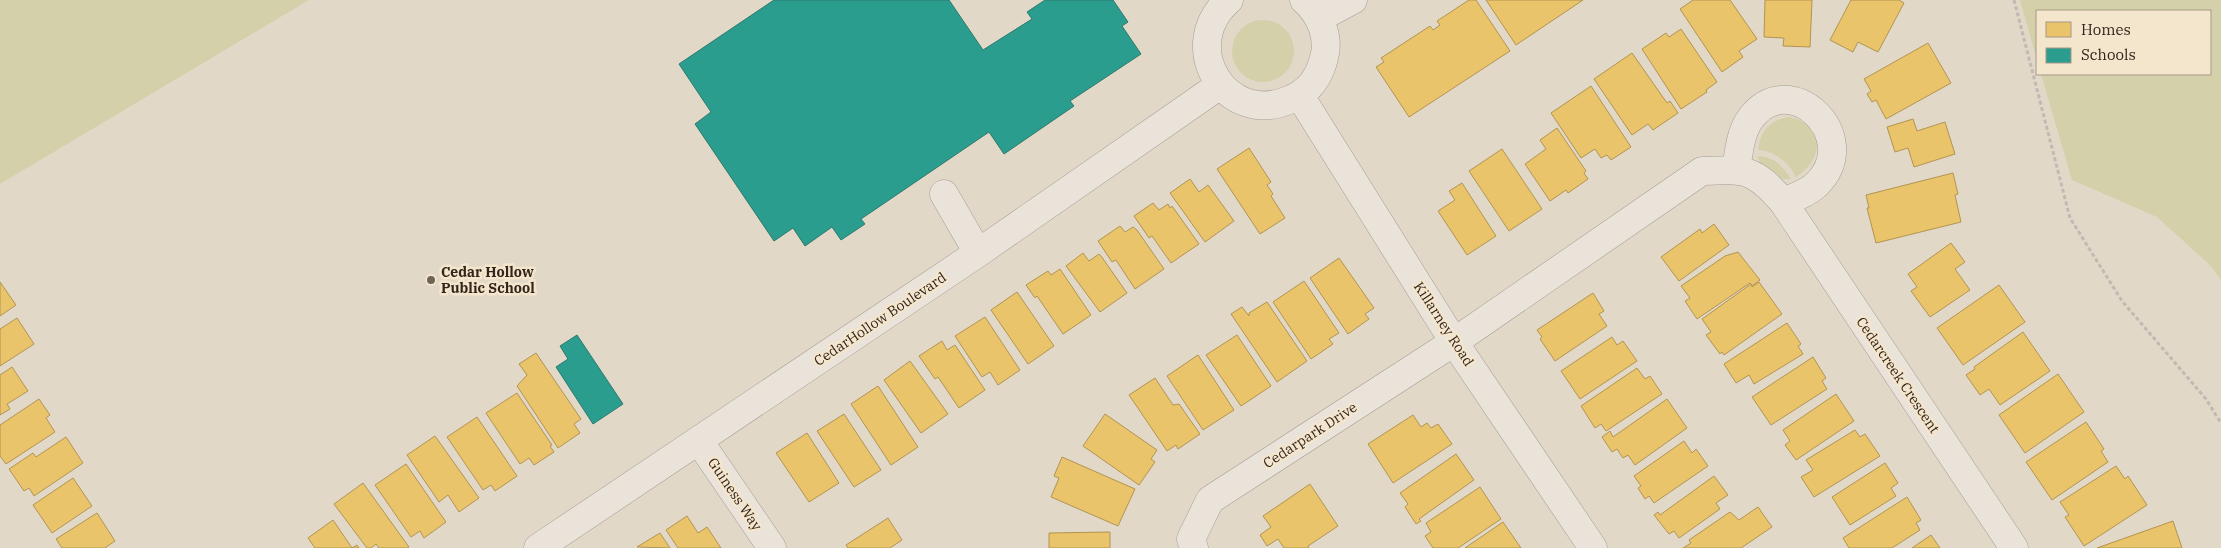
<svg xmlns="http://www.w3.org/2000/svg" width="2221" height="548" font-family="'IBM Plex Serif',serif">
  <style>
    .green { fill: #d4d0aa }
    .homes { fill: #e9c46a; stroke: #b29453 }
    .schools { fill: #2a9d8f; stroke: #2d796c }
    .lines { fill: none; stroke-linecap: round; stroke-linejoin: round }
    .minor-casing { stroke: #a69d92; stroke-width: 29 }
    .path { stroke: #c2bab2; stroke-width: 3; stroke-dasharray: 4 2.5; stroke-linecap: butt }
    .minor { stroke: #eae3da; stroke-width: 28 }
    .poi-dot { fill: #706458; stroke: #f4e5cd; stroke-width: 2 }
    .labels { text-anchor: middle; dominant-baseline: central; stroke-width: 5; stroke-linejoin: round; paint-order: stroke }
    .poi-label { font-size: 14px; font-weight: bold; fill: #33251c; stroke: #f4e5cd; text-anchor: start }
    .street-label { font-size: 14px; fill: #33251c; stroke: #f4e5cd }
  </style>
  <rect width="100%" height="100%" fill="#e2d8c8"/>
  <path class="green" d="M0,0H309L0,184Z
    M2020,0H2221V280L2211,266L2157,217L2072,180L2041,74H2210V11H2037V60Z
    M1232 51a31 31 0 1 1 62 0a31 31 0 1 1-62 0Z
    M1790,117C1826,126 1824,159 1796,177C1789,162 1774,151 1758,150C1760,131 1771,119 1790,117Z
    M1757,156C1773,156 1783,166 1791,179C1776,181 1762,169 1757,156Z"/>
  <path class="homes" d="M1469,0H1476L1510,51L1409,117L1376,67L1384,62L1381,58L1430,26L1433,30L1440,25L1437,21Z
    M1486,0H1583L1516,45Z
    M1693,0H1730L1757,39L1739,51L1743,57L1722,72L1680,9Z
    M1765,0H1812L1810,47L1783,46L1784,38L1764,37Z
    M1851,0H1899L1904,3L1878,52L1858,42L1853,52L1830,40Z
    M1681,29L1717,82L1706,90L1707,92L1681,109L1642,49L1666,33L1669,37Z
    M1928,43L1951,83L1886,119L1876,100L1872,102L1867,94L1871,91L1864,79Z
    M1632,53L1667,103L1670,101L1678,113L1653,130L1648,124L1632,135L1594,79Z
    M1591,86L1631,147L1611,160L1607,155L1601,158L1595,149L1581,158L1551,113Z
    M1913,119L1917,131L1945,122L1955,154L1914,167L1908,148L1895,152L1887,127Z
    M1557,128L1586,171L1584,173L1588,179L1568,193L1566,190L1550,201L1525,164L1546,149L1540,140Z
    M1249,148L1271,182L1267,185L1273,194L1271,196L1285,218L1260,234L1217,169Z
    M1502,149L1542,209L1509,231L1469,171Z
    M1953,173L1958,194L1955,195L1961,222L1876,243L1867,208H1869L1866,195Z
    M1190,179L1199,192L1208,185L1234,221L1205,242L1170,193Z
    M1462,183L1496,236L1467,255L1438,211L1455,200L1449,191Z
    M1153,203L1159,210L1168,204L1170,208L1172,206L1199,244L1171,263L1152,236L1149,238L1134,216Z
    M1714,224L1729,245L1679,281L1661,257L1700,229L1702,233Z
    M1120,226L1125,232L1133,227L1137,230L1164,269L1135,289L1116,260L1112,262L1098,241Z
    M1951,243L1965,262L1955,269L1970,290L1930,317L1911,291L1917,287L1908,274Z
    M1738,252L1760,280L1752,286L1750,283L1697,319L1685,301L1690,298L1681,286L1725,256Z
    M1083,253L1089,261L1099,254L1101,256L1127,293L1100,312L1066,266Z
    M1339,258L1374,308L1365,314L1369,319L1348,334L1310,278Z
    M1060,269L1091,315L1063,334L1037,296L1035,298L1026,285L1048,271L1051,275Z
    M1304,281L1339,333L1329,339L1333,344L1311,359L1273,302Z
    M0,282L16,305L0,316Z
    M1759,282L1782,314L1724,355L1722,352L1720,354L1706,335L1711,332L1702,319L1751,284L1752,287Z
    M1999,285L2025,322L1963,365L1937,328Z
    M1017,292L1054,346L1028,364L991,310Z
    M1593,293L1604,311L1599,314L1607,326L1555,361L1540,339L1542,337L1537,330Z
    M1267,302L1307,361L1277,382L1231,314L1242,307L1249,316V313Z
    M985,317L1020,370L998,385L990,372L982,377L955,336Z
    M17,318L34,344L0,366V329Z
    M1787,323L1801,344L1798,346L1803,354L1754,384L1749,375L1736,383L1724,364Z
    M2023,332L2050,371L2000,405L1989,389L1980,395L1966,375L1975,369L1974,367Z
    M1237,335L1271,386L1241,406L1206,355Z
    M1612,337L1617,345L1623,341L1637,361L1580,399L1561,371Z
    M942,341L947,350L955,345L985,390L959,408L938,377L935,379L919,356Z
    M536,353L581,419L574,424L580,433L558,448L517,386L527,375L519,364Z
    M1198,355L1234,410L1203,430L1167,376Z
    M1813,357L1826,378L1822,381L1827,389L1771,425L1752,397Z
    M910,361L948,414L921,433L884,380Z
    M12,367L28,391L7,404L10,409L0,415V375Z
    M1637,368L1645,379L1650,376L1662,394L1606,431L1601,424L1595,428L1581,406Z
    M2058,374L2084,412L2025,453L1999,415Z
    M1155,378L1173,405L1179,404L1200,434L1178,449L1176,445L1167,451L1129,395Z
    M878,386L918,447L891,465L851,404Z
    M517,393L552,445L550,446L554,452L534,465L529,458L520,464L486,413Z
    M1836,394L1854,421L1796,460L1785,445L1790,441L1783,430Z
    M39,399L50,415L46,418L55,432L6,464L0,456V425Z
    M1667,399L1687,428L1635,465L1628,455L1623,458L1617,449L1612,452L1602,437L1610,431L1613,437Z
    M844,414L881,470L854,487L817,431Z
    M1105,414L1157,450L1151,459L1155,462L1139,485L1083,446Z
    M1413,415L1421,427L1427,423L1431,428L1438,424L1452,444L1393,483L1368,444Z
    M477,417L517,476L495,491L491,485L483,490L447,437Z
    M2086,422L2104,449L2101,451L2108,462L2052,500L2026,462Z
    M1855,430L1860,437L1865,434L1880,456L1814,497L1801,477L1813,470L1806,460Z
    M807,433L839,483L809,502L776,453Z
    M435,436L479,498L459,512L448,495L439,502L407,455Z
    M66,437L83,463L34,496L29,488L24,491L9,469L33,453L36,457Z
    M1684,441L1692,453L1696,449L1708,466L1654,503L1649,496L1645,499L1638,488L1641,486L1634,476Z
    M1456,454L1474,480L1419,519L1421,521L1416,524L1405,507L1408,504L1400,493Z
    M1062,457L1135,489L1118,526L1051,497L1059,478L1054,476Z
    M1885,463L1898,483L1891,488L1896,496L1850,525L1832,497Z
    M406,464L446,522L424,538L420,531L411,537L375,485Z
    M2116,466L2125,479L2128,476L2147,505L2084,546L2065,517L2069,515L2060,502Z
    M1714,476L1728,495L1716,503L1720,509L1679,538L1674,531L1669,534L1654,515L1658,512L1660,515Z
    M73,478L92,506L52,533L33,505Z
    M363,483L409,547L407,548H379L376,544L371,548H367L334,504Z
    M1310,484L1338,526L1308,546L1309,548H1284L1278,539L1267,546L1260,535L1271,527L1263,516Z
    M1480,487L1501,519L1458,548H1433L1425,536L1431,532L1426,523Z
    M1907,497L1921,520L1916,523L1920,530L1892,548H1849L1843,538Z
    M1758,507L1772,527L1741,548H1683L1691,543L1689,540L1730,512L1739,520Z
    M97,513L115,541L105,548H62L56,539Z
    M687,516L698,533L707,527L721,548H678L666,530Z
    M888,518L902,540L890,548H848L846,545Z
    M333,520L352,548L357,545L359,548H315L308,538Z
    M2173,521L2182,548H2097Z
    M1503,522L1521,548H1465Z
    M1110,532V548H1049V533Z
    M660,533L670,548L637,547Z
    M1931,535L1940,548H1912Z"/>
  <path class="schools" d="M774,0H949L983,50L1032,19L1027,12L1045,0H1113L1128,22L1122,26L1141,54L1070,101L1074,106L1004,154L989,132L861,219L865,224L841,240L832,227L805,246L793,228L774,241L695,124L711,112L679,64Z
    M577,335L623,404L593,424L556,367L568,359L560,346Z"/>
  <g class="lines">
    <defs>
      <path id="minor" d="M1229,0C1177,45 1225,127 1289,100C1309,92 1319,78 1324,58C1330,37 1320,14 1304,0
        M1319,18L1353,0
        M1300,96L1454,342L1593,548
        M1736,169C1739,153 1740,132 1751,118C1790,66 1864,137 1817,184C1807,194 1794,197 1783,202
        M944,194L978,253
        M699,441L772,548
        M538,548L978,253L1220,85
        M1194,548L1191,539L1210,500L1454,342L1702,171C1745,169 1754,168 1783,202L2014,548"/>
    </defs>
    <use href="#minor" class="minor-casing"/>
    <path class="path" d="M2014,0L2070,218L2122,301L2206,399L2221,423"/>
    <use href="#minor" class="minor"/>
  </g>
  <circle class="poi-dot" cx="431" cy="280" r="5"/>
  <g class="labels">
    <g class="poi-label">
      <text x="441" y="272">Cedar Hollow<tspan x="441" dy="16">Public School</tspan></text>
    </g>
    <g class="street-label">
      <text transform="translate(880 319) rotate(-34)">CedarHollow Boulevard</text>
      <text transform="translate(1444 324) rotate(57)">Killarney Road</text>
      <text transform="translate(1898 375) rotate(56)">Cedarcreek Crescent</text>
      <text transform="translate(1310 435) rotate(-33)">Cedarpark Drive</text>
      <text transform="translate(735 494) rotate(56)">Guiness Way</text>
    </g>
  </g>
  <rect x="2036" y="10" width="175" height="65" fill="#f4e5cd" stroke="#a79886"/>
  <rect x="2046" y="22" width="25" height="15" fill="#e9c46a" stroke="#a79886"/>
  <text x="2081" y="35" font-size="15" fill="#33251c">Homes</text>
  <rect x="2046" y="48" width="25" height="15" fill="#2a9d8f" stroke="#a79886"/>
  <text x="2081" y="60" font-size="15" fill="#33251c">Schools</text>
</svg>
